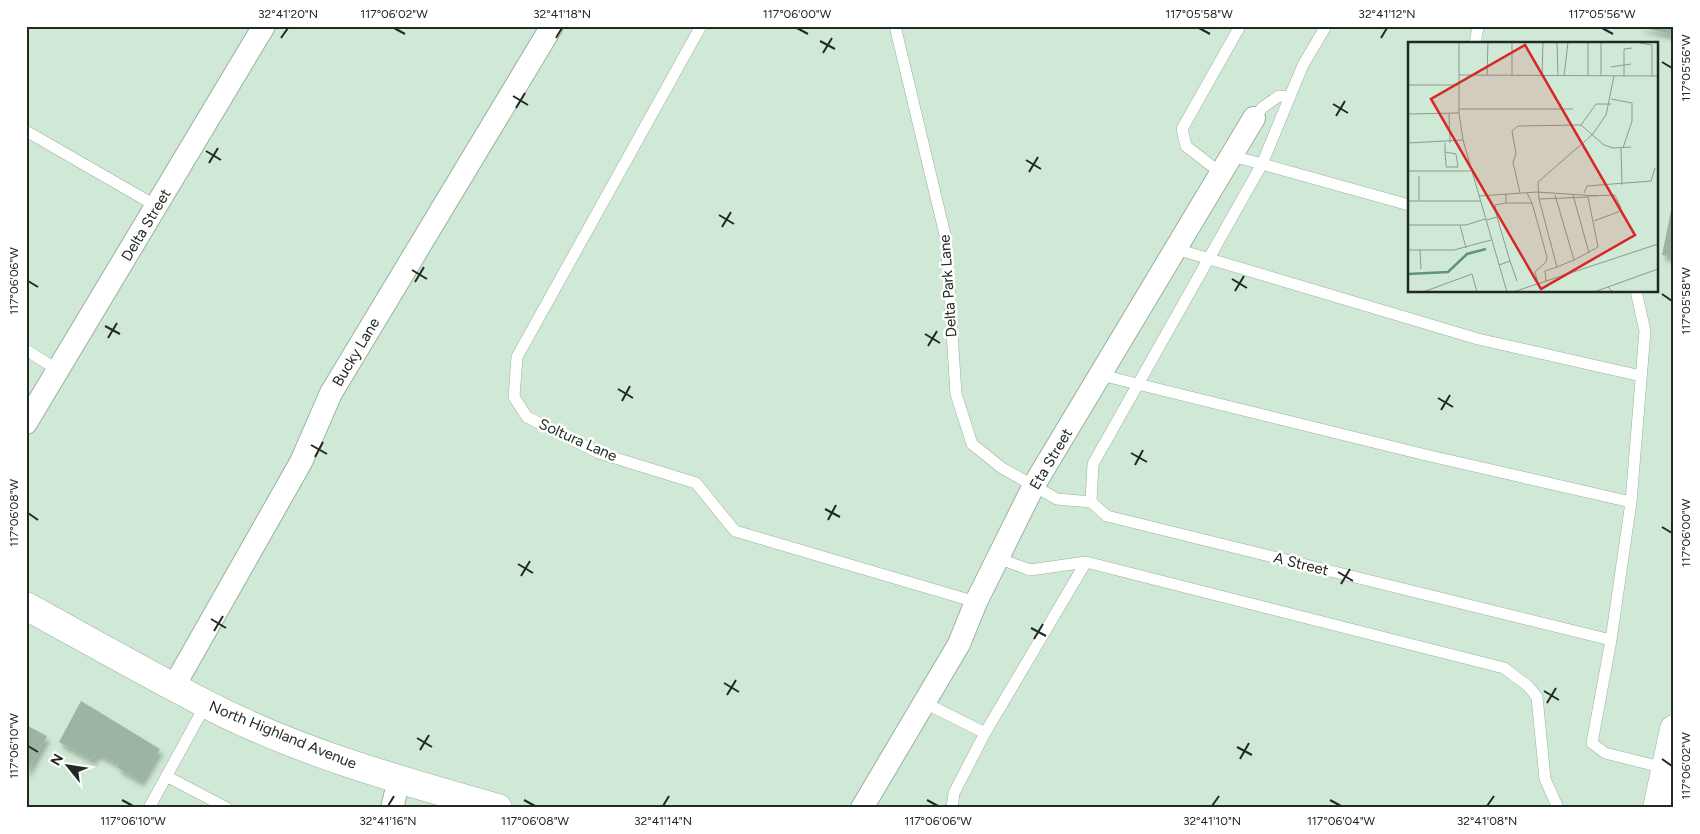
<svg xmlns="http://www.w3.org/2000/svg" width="1700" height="834" font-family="Figtree,sans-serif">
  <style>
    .building { fill: #9cb4a2; filter: url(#shadow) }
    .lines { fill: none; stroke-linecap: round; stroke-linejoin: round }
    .service-casing { stroke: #99b19f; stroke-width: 12 }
    .minor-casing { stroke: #99b19f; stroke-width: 24 }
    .secondary-casing { stroke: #99b19f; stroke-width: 29 }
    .primary-casing { stroke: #99b19f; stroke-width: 29 }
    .service { stroke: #fff; stroke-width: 11 }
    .minor { stroke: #fff; stroke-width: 22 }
    .secondary { stroke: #fff; stroke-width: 28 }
    .primary { stroke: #fff; stroke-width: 28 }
    .ticks { fill: none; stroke: #202922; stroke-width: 2 }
    .labels { text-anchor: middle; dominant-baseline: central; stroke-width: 5; stroke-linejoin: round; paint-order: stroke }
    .street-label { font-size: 15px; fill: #202922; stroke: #fff }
    .inset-river { fill: none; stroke: #629672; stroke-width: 2.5 }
    .inset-road { fill: none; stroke: #8a9c8e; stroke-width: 1 }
    .view { fill: #d62828; fill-opacity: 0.15; stroke: #d62828; stroke-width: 2.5 }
    .inset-edge { fill: none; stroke: #202922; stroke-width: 2.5 }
    .neatline { fill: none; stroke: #202922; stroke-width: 2 }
    .ticks-label { font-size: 12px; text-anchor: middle; fill: #202922 }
  </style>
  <defs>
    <filter id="shadow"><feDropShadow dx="3" dy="5.5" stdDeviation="2.5" flood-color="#0004"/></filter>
  </defs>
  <rect width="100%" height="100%" fill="#d0e9d6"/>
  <path class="building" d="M1641,26H1674V35L1640,27Z
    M1672,206L1674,207V257L1662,255Z
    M81,701L160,749L141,781L117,767L119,764L97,753L93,760L59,742Z
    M26,725L47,736L26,774Z"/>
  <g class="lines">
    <defs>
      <path id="service" d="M701,26L517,357L514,397L527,417L599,453L696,483L735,531L976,602
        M895,26L946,239L956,394L972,444L1002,468L1057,499L1091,502
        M1475,44L1478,26
        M1254,118L1263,107L1279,96L1290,97
        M26,131L158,207
        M1232,156L1262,164L1303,65L1326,26
        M1222,174L1186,146L1182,129L1240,26
        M1409,205L1262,164L1093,464L1091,502L1107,516L1611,640
        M1176,249L1478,339L1641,376
        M1636,291L1645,331L1631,502L1611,640L1592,743L1605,753L1665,768
        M26,350L58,370
        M1101,375L1430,456L1631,502
        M1086,562L1504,668L1528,686L1537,697L1545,779L1558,808
        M925,703L985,733L1086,562L1030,570L998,558
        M166,776L227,808
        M149,808L206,704
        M952,808L954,793L985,733"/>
      <path id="minor" d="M26,423L264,26
        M174,686L301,462L331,393L552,26
        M392,808L399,780
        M862,808L959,644L976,602L1034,485L1254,118"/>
      <path id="secondary" d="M1657,808L1674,729"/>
      <path id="primary" d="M26,606C86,639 146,673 206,704C298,752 399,780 498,808"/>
    </defs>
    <use href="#service" class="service-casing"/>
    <use href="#minor" class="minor-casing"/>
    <use href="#secondary" class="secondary-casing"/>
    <use href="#primary" class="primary-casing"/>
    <use href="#service" class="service"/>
    <use href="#minor" class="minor"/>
    <use href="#secondary" class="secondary"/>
    <use href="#primary" class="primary"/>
  </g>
  <path class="ticks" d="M394,28L405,34M797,28L808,34M1199,28L1210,34M1602,28L1613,34M281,38L288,28M556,38L562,28M1381,38L1387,28M820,41L835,49M823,53L832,38M1662,62L1672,68M513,96L528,105M1333,104L1348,113M516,108L525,93M1336,116L1345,101M206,151L221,160M1026,160L1041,169M209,163L218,148M1029,172L1038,157M719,215L734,224M722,227L731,212M412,270L427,279M1232,279L1247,288M28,281L38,287M415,282L424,267M1235,291L1244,276M1662,294L1672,301M105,326L120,334M925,334L940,343M108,338L117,323M928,346L937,331M618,389L633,398M1438,398L1453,407M622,401L630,386M1441,410L1450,395M311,445L327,454M1131,453L1147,462M315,457L323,442M1135,465L1143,450M825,509L840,517M28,513L38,520M828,520L836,505M1662,527L1672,533M518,564L533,573M1338,572L1353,581M521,576L530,561M1341,584L1350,569M211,619L226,628M1031,628L1046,636M214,631L223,616M1034,639L1043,624M724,683L739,692M1544,691L1559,700M727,695L736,680M1547,703L1556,688M417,738L432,747M28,746L38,752M1237,747L1252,755M420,750L429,735M1240,759L1249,743M1662,759L1672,766M122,800L133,806M524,800L535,806M927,800L938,806M1330,800L1341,806M388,806L394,796M663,806L669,796M1212,806L1219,796M1487,806L1494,796"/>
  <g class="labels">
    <g class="street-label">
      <text transform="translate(146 225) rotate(-59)">Delta Street</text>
      <text transform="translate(948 286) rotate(-94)">Delta Park Lane</text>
      <text transform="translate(356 352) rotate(-59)">Bucky Lane</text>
      <text transform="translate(578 440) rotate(24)">Soltura Lane</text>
      <text transform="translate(1051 459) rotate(-59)">Eta Street</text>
      <text transform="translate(1301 564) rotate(14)">A Street</text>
      <text transform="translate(283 735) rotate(22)">North Highland Avenue</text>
    </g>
  </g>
  <g transform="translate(1408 42)">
    <rect width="250" height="250" fill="#d0e9d6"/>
    <path class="inset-river" d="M0,232L40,230L59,212L78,207"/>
    <path class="inset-road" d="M51,0V71L55,98L99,250M149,0L150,34M180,0V34M232,1L244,3V34M203,25L223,22M51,33L250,34M79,33L80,0M104,34V0M134,34L135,0M156,34L160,0M193,34V0M216,34V7L224,6M0,43H50M203,57L224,61V79L215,106M51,67H165M0,72L51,71M41,72L42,101M173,83L188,62H203M0,101L55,98M37,101V110L38,123V125H50L48,112L37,110M213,106L214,143M0,129H63M11,134V159M112,151L105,120L108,112L104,89L110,84L173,83L196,103L205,106L223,105M176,151L179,144L243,139L247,126M98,152V161H124L119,151M147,153L166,218M165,153L181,211M71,154L129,150L189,154M180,154L207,153L213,166L210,170L186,179M131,157L130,140L184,93L198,73L206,34M0,159H72M124,161L139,215L138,220L127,230L130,242M89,175L87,163L98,161M78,178L89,175L102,219M0,183H58L77,177M52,183L58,206M0,208H46L83,198M12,208L13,227M91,223L102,219L109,239M138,239L137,229L149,225L166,218L190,205L180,155L131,157L149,225M200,245L250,227M15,250L64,232L69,250M105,250L250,202M186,250L200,245L205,250"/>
    <path class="view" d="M117,3L227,193L133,247L23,57Z"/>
    <rect width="250" height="250" class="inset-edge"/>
  </g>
  <rect width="1700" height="834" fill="none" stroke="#ffffff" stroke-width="55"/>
  <g transform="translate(68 766) rotate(300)" stroke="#ffffff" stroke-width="4" paint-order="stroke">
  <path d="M0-4L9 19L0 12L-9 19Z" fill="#202922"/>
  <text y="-8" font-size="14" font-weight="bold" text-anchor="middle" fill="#202922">N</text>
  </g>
  <rect x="28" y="28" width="1644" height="778" class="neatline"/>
  <g class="ticks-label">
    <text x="288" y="18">32°41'20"N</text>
    <text x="394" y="18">117°06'02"W</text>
    <text x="562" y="18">32°41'18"N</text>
    <text x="797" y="18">117°06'00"W</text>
    <text x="1199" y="18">117°05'58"W</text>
    <text x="1387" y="18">32°41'12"N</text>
    <text x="1602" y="18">117°05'56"W</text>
    <text transform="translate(1686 68) rotate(-90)" y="4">117°05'56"W</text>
    <text transform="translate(14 281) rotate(-90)" y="4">117°06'06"W</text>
    <text transform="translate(1686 301) rotate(-90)" y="4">117°05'58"W</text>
    <text transform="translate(14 513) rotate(-90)" y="4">117°06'08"W</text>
    <text transform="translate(1686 533) rotate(-90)" y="4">117°06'00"W</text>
    <text transform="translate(14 746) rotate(-90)" y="4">117°06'10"W</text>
    <text transform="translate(1686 766) rotate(-90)" y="4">117°06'02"W</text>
    <text x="133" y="825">117°06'10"W</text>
    <text x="388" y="825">32°41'16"N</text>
    <text x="535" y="825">117°06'08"W</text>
    <text x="663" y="825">32°41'14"N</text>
    <text x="938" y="825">117°06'06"W</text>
    <text x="1212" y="825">32°41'10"N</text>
    <text x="1341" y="825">117°06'04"W</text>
    <text x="1487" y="825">32°41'08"N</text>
  </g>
</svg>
